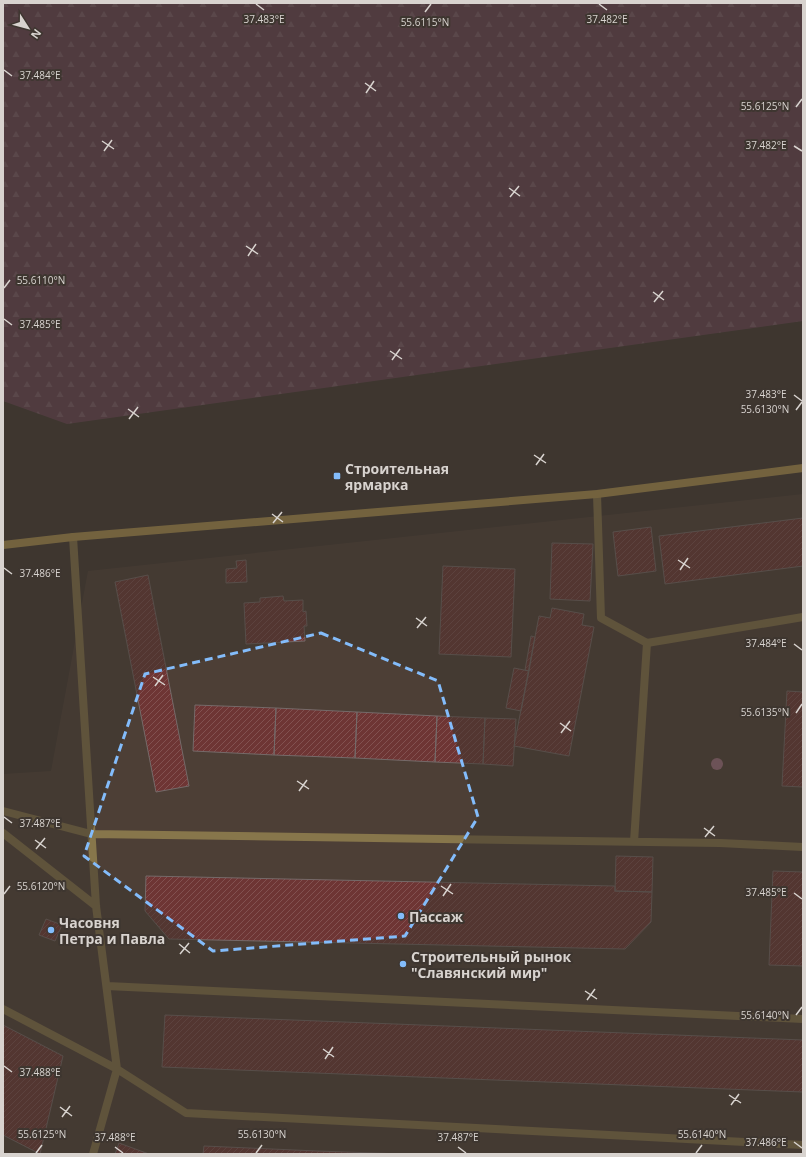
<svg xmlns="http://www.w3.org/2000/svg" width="806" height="1157" font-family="'Open Sans',sans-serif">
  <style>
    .built { fill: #4d3f36 }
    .forest { fill: url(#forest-firs) }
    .building { fill: url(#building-hatch); stroke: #756a69 }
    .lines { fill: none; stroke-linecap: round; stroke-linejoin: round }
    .lane { stroke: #87764b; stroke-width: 8 }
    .secondary { stroke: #b49851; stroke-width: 8 }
    .tree { fill: #a57487 }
    .marked { fill: none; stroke: #83bcfb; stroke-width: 3; stroke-dasharray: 8 5; stroke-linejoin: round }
    .ticks { fill: none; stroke: #d8d3cf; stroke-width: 1.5 }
    .poi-dot { fill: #83bcfb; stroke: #3e3630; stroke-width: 1.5 }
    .labels { text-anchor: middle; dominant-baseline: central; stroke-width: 4; stroke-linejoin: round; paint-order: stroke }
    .poi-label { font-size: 14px; font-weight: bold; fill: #d8d3cf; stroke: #3e3630; text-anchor: start }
    .ticks-label { font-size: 10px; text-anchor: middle; fill: #d8d3cf; stroke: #3e3630; stroke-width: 4; stroke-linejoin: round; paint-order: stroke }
  </style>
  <defs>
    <pattern id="forest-firs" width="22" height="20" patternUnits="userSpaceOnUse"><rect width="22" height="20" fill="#674253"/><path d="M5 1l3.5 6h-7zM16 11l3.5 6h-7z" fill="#7c5c6b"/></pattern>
    <pattern id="building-hatch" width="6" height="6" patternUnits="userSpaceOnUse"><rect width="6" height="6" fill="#6e3534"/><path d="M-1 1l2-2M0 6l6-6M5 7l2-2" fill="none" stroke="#825150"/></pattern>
  </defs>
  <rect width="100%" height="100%" fill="#3e3630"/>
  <path class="built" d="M803,494V1154H3V774L51,771L88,571Z"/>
  <path class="forest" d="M3,3H803V321L67,424L3,401Z"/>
  <path class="building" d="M803,518V566L665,584L659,536Z
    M651,527L656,571L618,576L613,532Z
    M552,543L593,544L590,601L550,599Z
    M246,560L247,582L226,583V569L237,568L236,561Z
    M443,566L515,569L511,657L439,654Z
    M148,575L189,786L156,792L115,582Z
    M283,596L284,601L303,600V612L306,611L307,626H304L305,641L246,644L244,603L260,602V598Z
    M552,608L584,614L582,625L594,627L569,756L514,746L539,616L550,618Z
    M531,636L535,637L529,671L525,670Z
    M514,668L529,671L521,711L506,708Z
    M787,691L803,692V787L782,786Z
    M195,705L276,708L274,755L193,751Z
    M276,708L357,712L355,758L274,755Z
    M357,712L437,716L435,762L355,758Z
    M437,716L485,718L483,764L435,762Z
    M485,718L516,719L513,766L483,764Z
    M616,856L653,857L652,892L615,891Z
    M773,871L803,872V966L769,965Z
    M146,876L615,886V891L652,892L651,922L625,949L169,939L145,911Z
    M46,919L62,925L55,941L39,935Z
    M165,1015L803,1040V1092L162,1067Z
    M3,1025L63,1056L40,1154L3,1135Z
    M119,1143L149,1154H115Z
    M204,1146L317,1151L403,1154H203Z"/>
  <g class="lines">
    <path class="lane" d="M597,494L601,618L647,643
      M73,537L96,906L117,1069L93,1154
      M3,811L91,834L720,843L803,847
      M3,833L96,906
      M634,842L647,643L803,617
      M107,986L803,1019
      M3,1009L117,1069L186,1113L803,1145"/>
    <path class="secondary" d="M3,545L73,537L597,494L803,468"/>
  </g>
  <circle class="tree" cx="717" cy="764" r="6"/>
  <path d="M0 0H806V1157H0ZM321,633L438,681L478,817L405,936L213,951L84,856L145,674Z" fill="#3e3630" fill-opacity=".55" fill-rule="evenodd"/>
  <path class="marked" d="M321,633L438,681L478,817L405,936L213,951L84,856L145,674Z"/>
  <path class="ticks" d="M256,4L264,10M599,4L607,10M425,12L431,4M4,70L12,76M365,83L376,91M366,93L374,81M796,107L802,99M102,141L114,149M794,146L802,151M104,151L112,140M509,188L520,196M510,197L519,186M246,246L258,254M248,256L256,244M4,288L10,280M653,292L664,300M654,302L663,291M4,319L12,325M390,351L402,359M392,360L400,349M794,395L802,401M128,409L139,417M796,410L802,402M129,419L138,407M534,455L546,463M536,465L544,454M272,514L283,522M273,523L282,512M678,560L690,568M4,568L12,574M680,570L688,558M416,618L427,626M417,628L426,617M794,644L802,650M153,677L165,685M155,686L163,675M796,713L802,704M560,723L571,731M561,733L570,721M297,781L309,789M299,791L307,780M4,817L12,823M704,828L715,836M705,837L714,826M35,840L46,848M36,849L45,838M441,886L453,894M794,893L802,899M4,894L10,886M443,896L451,884M179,944L190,953M180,954L189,943M585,991L597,999M587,1000L595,989M796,1015L802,1007M323,1049L334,1057M325,1059L333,1047M4,1066L12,1072M729,1095L741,1103M731,1105L739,1094M60,1107L72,1116M62,1117L70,1106M794,1142L802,1148M115,1147L123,1153M458,1147L466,1153M36,1153L42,1145M256,1153L262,1145M696,1153L702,1145"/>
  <g class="poi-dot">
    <rect x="333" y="472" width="8" height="8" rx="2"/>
    <circle cx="401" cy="916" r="4"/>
    <circle cx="51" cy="930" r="4"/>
    <circle cx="403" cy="964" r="4"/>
  </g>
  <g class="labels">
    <g class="poi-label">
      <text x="345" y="468">Строительная<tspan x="345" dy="16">ярмарка</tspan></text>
      <text x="409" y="916">Пассаж</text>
      <text x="59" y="922">Часовня<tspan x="59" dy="16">Петра и Павла</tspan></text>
      <text x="411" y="956">Строительный рынок<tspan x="411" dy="16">"Славянский мир"</tspan></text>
    </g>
  </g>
  <g class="ticks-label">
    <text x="264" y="23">37.483°E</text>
    <text x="607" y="23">37.482°E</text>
    <text x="425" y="26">55.6115°N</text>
    <text x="40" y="79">37.484°E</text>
    <text x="765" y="110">55.6125°N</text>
    <text x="766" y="149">37.482°E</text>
    <text x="41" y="284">55.6110°N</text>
    <text x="40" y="328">37.485°E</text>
    <text x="766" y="398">37.483°E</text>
    <text x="765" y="413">55.6130°N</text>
    <text x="40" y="577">37.486°E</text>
    <text x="766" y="647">37.484°E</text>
    <text x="765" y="716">55.6135°N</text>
    <text x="40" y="827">37.487°E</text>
    <text x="41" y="890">55.6120°N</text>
    <text x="766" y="896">37.485°E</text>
    <text x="765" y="1019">55.6140°N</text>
    <text x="40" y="1076">37.488°E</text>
    <text x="42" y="1138">55.6125°N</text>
    <text x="262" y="1138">55.6130°N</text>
    <text x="702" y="1138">55.6140°N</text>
    <text x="115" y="1141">37.488°E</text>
    <text x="458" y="1141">37.487°E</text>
    <text x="766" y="1146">37.486°E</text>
  </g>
  <rect width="806" height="1157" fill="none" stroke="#d8d3cf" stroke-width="8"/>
  <g transform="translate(28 28) rotate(126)" stroke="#3e3630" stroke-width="3" paint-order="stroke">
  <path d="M0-3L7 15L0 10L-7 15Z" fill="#d8d3cf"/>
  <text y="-6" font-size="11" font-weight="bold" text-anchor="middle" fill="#d8d3cf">N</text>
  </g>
</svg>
